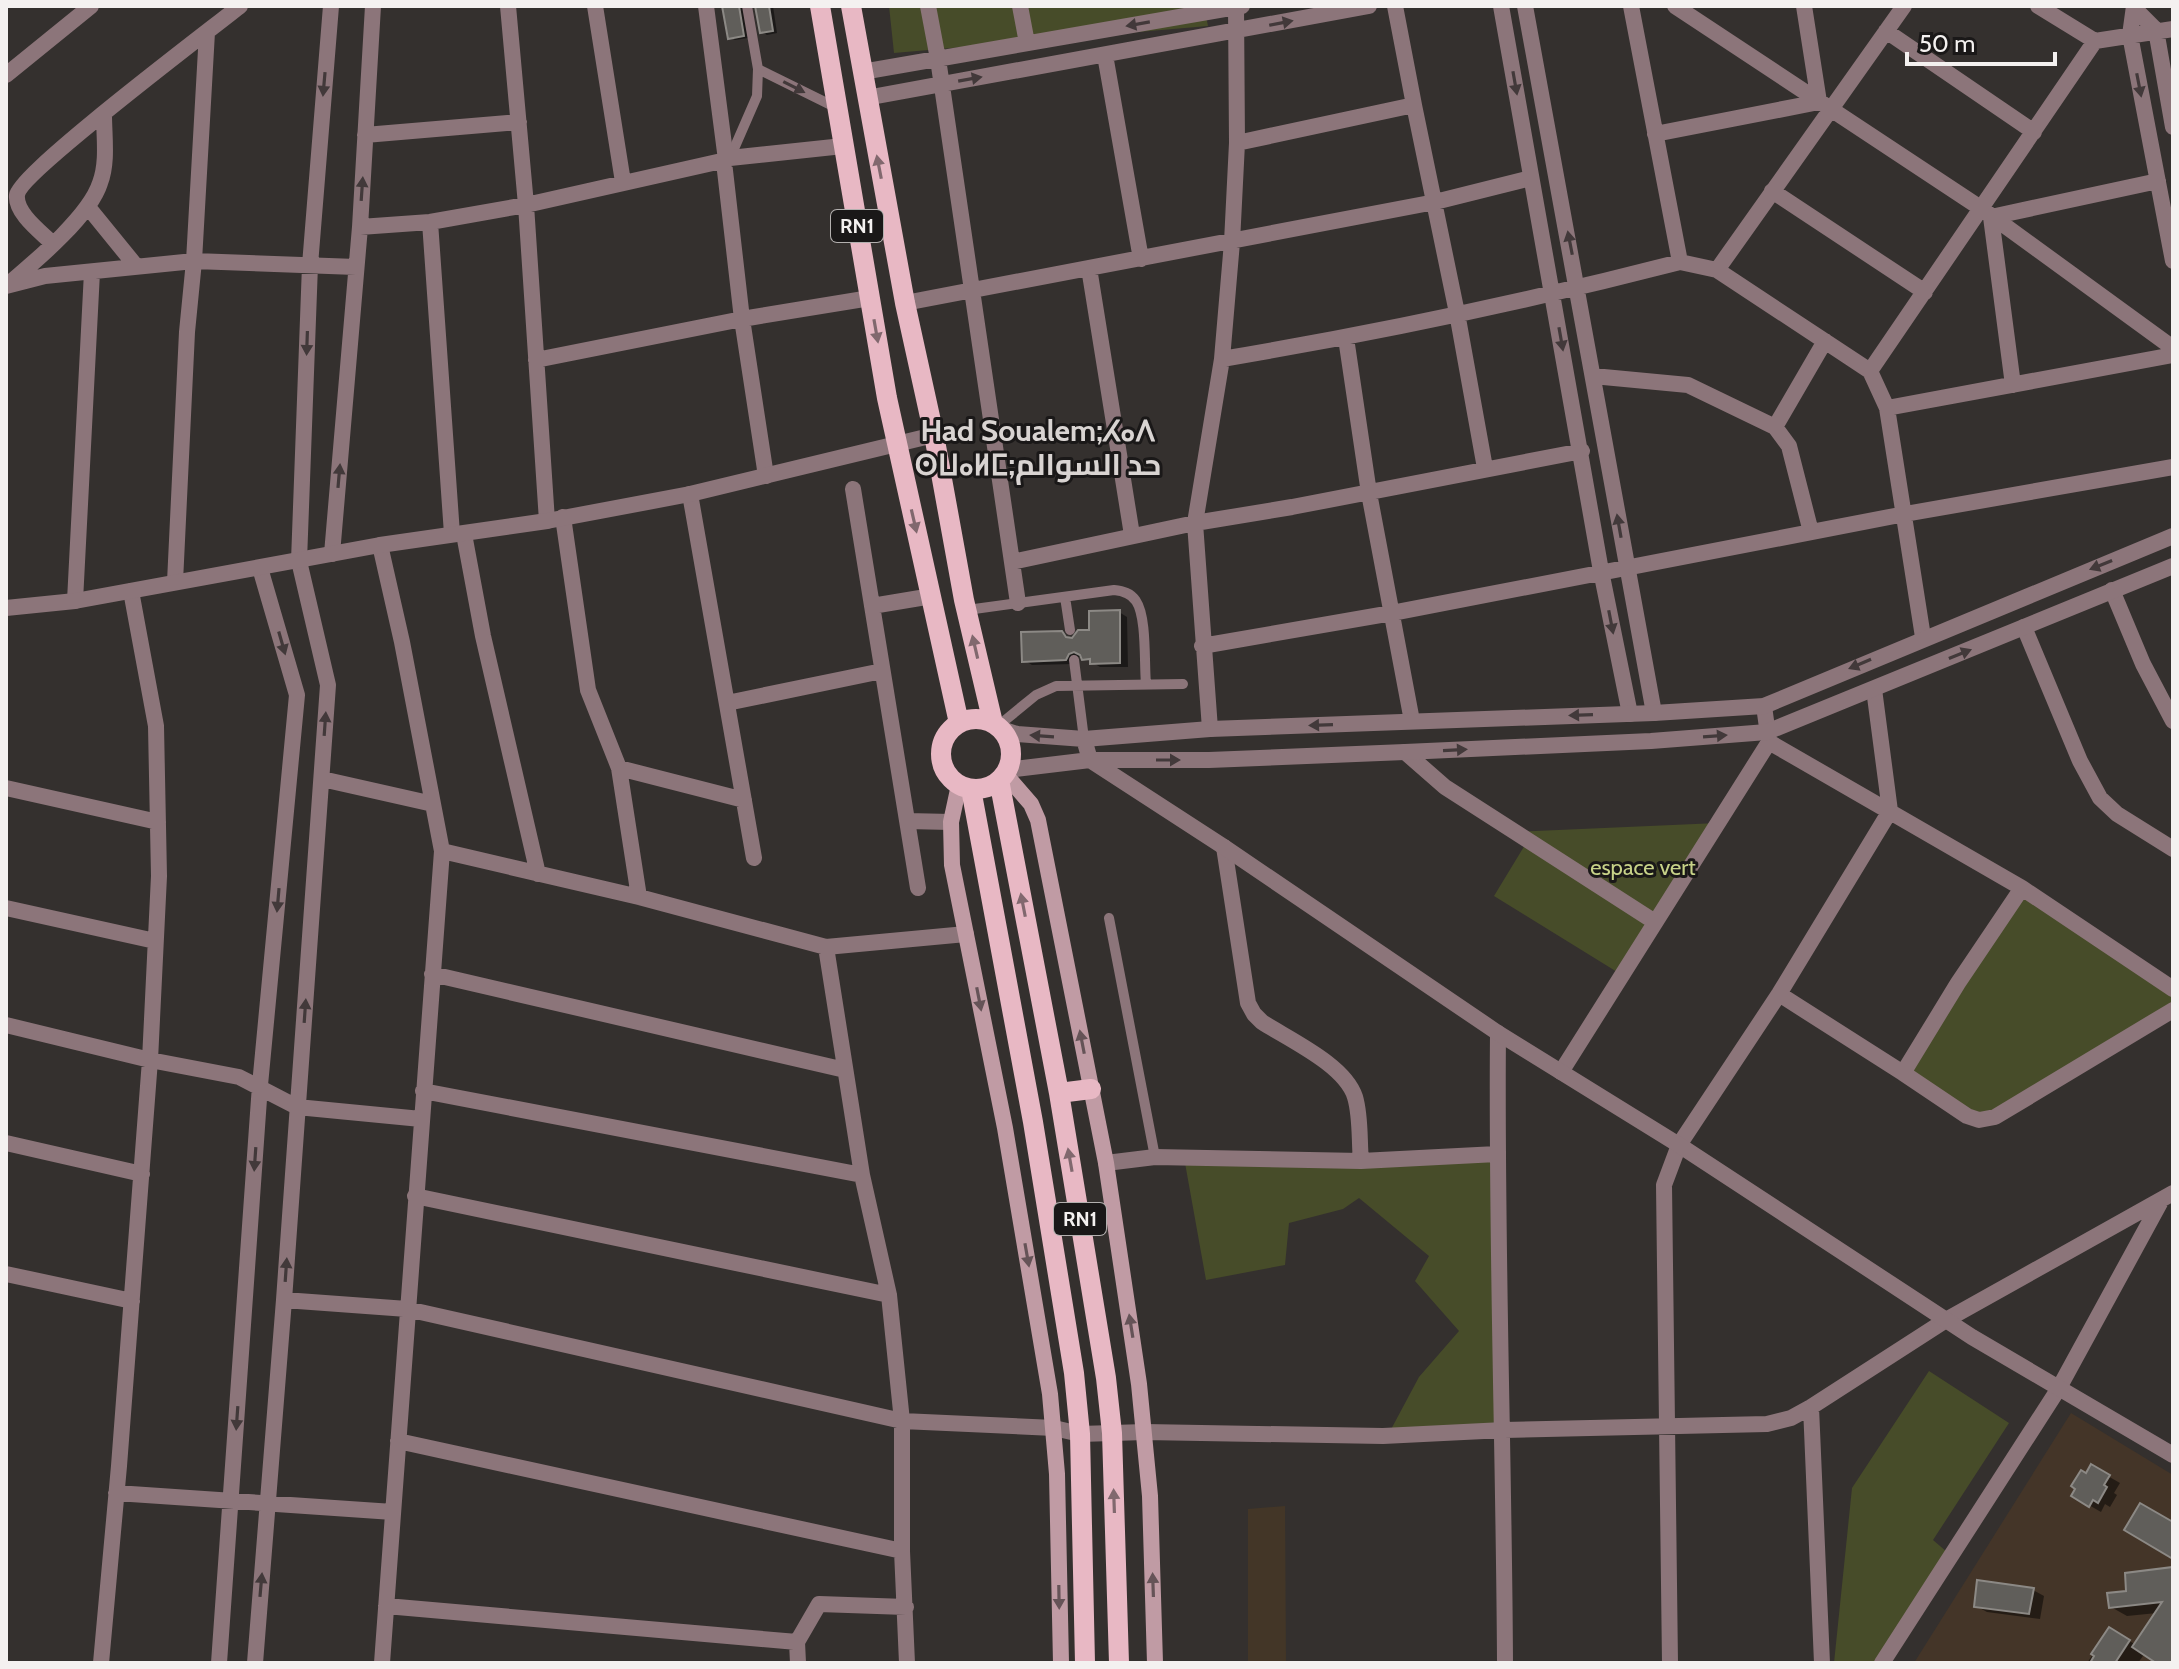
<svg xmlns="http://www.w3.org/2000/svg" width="2179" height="1669" font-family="Cabin,Cairo,'Noto Sans Tifinagh',sans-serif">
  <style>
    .commercial { fill: #433627 }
    .education { fill: #443528 }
    .green { fill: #474c29 }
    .shadow { fill: #0007 }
    .building { fill: #605e5a; stroke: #8c8985; stroke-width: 2 }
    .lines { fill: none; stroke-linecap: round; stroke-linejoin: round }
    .service { stroke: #8c757a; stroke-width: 10 }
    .minor { stroke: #8c757a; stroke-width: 16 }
    .tertiary { stroke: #8c757a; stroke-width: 16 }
    .secondary { stroke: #c09ba4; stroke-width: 16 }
    .primary { stroke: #e8b8c4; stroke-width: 20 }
    .oneway { fill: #42393a }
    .oneway2 { fill: #81686e }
    .oneway3 { fill: #655357 }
    .labels { text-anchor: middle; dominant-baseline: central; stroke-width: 6; stroke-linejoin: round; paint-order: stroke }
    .shield { fill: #1a1818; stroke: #b3b0af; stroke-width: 2 }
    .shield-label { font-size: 20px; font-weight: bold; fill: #f4f1f0 }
    .park-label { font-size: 22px; fill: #c7d288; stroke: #1a1818 }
    .district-label { font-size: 30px; font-weight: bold; fill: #d9d4d2; stroke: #1a1818 }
  </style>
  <rect width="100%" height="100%" fill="#34302e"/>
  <path class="commercial" d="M1285,1506L1286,1663H1248V1509Z"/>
  <path class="education" d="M2071,1413L2173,1475V1663H1914Z"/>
  <path class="green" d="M889,6H1204L1208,26L894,53Z
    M1718,823L1622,975L1494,896L1528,840L1515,832Z
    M2022,888L2173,989V1010L1979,1120L1903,1073Z
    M1495,1161L1502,1431L1388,1435L1419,1377L1459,1331L1415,1281L1429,1256L1359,1198L1343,1209L1289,1223L1285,1265L1206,1280L1185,1163Z
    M1929,1371L2009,1423L1933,1540L1947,1552L1876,1663H1834L1852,1488Z"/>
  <path class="shadow" d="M725,6H745L748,38L735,40L730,37Z
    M757,6H773L777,33L767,35L762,32Z
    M1119,612L1127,617L1128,667H1100L1082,656L1076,658L1074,664L1032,665L1024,660L1062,633L1072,641L1091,632Z
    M2092,1467L2120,1483L2114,1493L2117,1495L2110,1507L2105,1504L2101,1512L2073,1496Z
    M2173,1569V1663H2160L2145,1653L2138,1663H2087L2110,1629L2136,1645L2157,1613L2127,1616L2111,1607L2129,1592Z
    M2033,1590L2044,1596L2040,1619L1987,1612L1976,1606Z"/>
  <path class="building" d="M722,6H739L744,36L728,39Z
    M755,6H769L773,31L760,33Z
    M1120,610V663L1090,664V659L1082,660L1080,655L1074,652L1069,654L1066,660L1022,662L1021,632L1062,631L1066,637L1072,638L1078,630H1089V611Z
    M2091,1464L2110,1475L2104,1485L2107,1487L2098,1503L2093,1500L2089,1507L2071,1496L2075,1489L2071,1486L2081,1470L2086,1473Z
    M2140,1503L2173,1522V1559L2124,1530Z
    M2173,1567V1663H2156L2132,1647L2162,1602L2109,1608L2107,1593L2126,1591L2125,1573Z
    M1977,1580L2034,1588L2029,1614L1974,1607Z
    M2109,1627L2130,1640L2115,1663H2090L2094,1656L2091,1654Z"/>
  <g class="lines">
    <path class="service" d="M747,6L758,69L837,108
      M730,158L757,96L758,69
      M1065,597L1070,630
      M967,610L1114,590C1123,591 1131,593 1136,601C1147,617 1144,664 1146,684
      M1074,660L1084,739
      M998,726L1036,695L1056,686L1183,684
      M1109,918L1155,1157"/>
    <path class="minor" d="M508,6L526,205L547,521
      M595,6L623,182
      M928,6L938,59L1018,603
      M1020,6L1027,43
      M1395,6L1414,105
      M1501,6L1601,571L1630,714
      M1525,6L1654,713
      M1675,6L1982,209L2173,348
      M2038,6L2095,41L2173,29
      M2134,6L2130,35L2173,261
      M2135,9L2156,30L2173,127
      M1886,31L2034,132
      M1105,55L1141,259
      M862,72L1242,6
      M6,75L91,6
      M866,98L1369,6
      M1655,134L1819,102L1804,6
      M365,135L519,122
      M1237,143L1414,105L1457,313L1485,468
      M1772,191L1925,292
      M88,207L136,266
      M430,222L452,534
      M360,227L430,222L526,205L726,160L706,6
      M52,243C41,232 15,213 17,195C20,173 210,30 240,6
      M1680,262L1717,270L1870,371L1887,408L2173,355
      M1089,268L1132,535
      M1717,270L1904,6
      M12,281C38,259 90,215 100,183C108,162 104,137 104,114
      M6,286L45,276L194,261L356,267
      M905,303L1435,202L1531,178
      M1346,338L1369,493L1412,721
      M1222,359C1376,333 1529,301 1680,262L1631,6
      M536,360L742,319L870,298
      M1870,371L2095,41
      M1593,376L1688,385L1775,427L1789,446L1811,532
      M2013,385L1991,217L2158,181
      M1887,408L1923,637
      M1775,427L1825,341
      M766,476L742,319L724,162L730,158L843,146
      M853,489L918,888
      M690,494L754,858
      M563,517L588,690L619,768L639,897
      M464,534L483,636L538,874
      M380,545L402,642L442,851L382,1663
      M332,554L360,227L373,6
      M1012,562L1195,523L1292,507L1582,451
      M175,582L187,332L194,261L207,32
      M2112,590L2143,664L2173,721
      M75,601L92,272
      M872,606L932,596
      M2024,627L2080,761L2100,798L2117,814L2173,849
      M1202,646L1392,613L1905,514L2173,467
      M727,703L882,671
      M1210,729L1195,523L1222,359L1232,242L1237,143L1236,6
      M1769,742L2022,888L2173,989
      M1405,752L1445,787L1655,922
      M619,768L744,800
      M322,779L433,804
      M6,788L158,822
      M907,821L951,822
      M1224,847L1248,1003L1254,1014L1262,1022C1290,1040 1345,1065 1355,1097C1361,1117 1359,1141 1361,1161
      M442,851L639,897L826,947L966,934
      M2022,888L1958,983L1903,1073L1967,1116L1979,1120L1995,1117L2173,1010
      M6,908L155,941
      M826,947L862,1175L889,1295L902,1421V1551L907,1663
      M432,974L845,1070
      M1779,994L1903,1073
      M6,1025L150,1060L239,1077L297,1107L421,1119
      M1498,1033C1496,1243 1504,1453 1505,1663
      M1561,1072L1769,742L1764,706
      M423,1091L862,1175
      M6,1143L142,1174
      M1106,1163L1155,1157L1361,1161L1497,1154
      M415,1196L889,1295
      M6,1274L132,1301
      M284,1300L407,1309L902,1421L1054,1428L1080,1434L1145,1432L1383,1436L1504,1430L1767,1424L1791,1418L1811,1407L1946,1320L2173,1193
      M1811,1407L1822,1663
      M398,1441L902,1551
      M116,1493L393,1512
      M386,1606L797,1642
      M101,1663L119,1466L150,1060L159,876L156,726L131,591
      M219,1663L260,1085L297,695L260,568
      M255,1663L284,1300L328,685L299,561L310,265L331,6
      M798,1663L797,1642L819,1604L906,1607
      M1670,1663L1664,1185L1679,1145L1779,994L1890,811L1874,689
      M1882,1663L2059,1388L2160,1203"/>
    <path class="tertiary" d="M6,608L75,601L380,545L547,521L690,494L934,435
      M1001,729L1017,734L1084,739L1210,729L1654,713L1764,706L2173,536
      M1084,739L1090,760L1224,847L1498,1033L1679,1145L1972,1337L2173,1455
      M1007,770L1090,760H1209L1405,752L1651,741L1767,732L2173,566"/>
    <path class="secondary" d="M1005,774L1031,804L1038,820L1106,1163L1139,1384L1150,1496L1155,1663
      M959,785L951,822L952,865L1005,1128L1050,1394L1057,1474L1061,1663"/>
    <path class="primary" d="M820,6L887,398L959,723
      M851,6L905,303L934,435L964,600L993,723
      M941 754a35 35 0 1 1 70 0a35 35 0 1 1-70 0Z
      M999,780L1059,1093L1106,1378L1112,1433L1119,1663
      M971,789L1033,1122L1074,1373L1080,1434L1085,1663
      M1059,1093L1091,1089"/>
  </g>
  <defs><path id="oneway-solid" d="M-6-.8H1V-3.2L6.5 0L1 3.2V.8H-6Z" transform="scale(2)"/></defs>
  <g class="oneway">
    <use href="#oneway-solid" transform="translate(1281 23) rotate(-11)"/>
    <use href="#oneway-solid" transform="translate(1138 24) rotate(170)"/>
    <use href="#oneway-solid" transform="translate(970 79) rotate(-10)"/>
    <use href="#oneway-solid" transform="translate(1515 83) rotate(80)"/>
    <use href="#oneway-solid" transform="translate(324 84) rotate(95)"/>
    <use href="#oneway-solid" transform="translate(2139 85) rotate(79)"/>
    <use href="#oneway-solid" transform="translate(794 87) rotate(27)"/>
    <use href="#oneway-solid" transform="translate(362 189) rotate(-86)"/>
    <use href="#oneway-solid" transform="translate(1570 243) rotate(-101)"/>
    <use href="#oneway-solid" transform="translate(1561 339) rotate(80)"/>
    <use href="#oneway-solid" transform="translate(307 343) rotate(92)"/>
    <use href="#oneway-solid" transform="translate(339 476) rotate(-85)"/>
    <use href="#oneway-solid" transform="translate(1619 526) rotate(-100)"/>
    <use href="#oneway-solid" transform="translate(2101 565) rotate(158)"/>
    <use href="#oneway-solid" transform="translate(1611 622) rotate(79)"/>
    <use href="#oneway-solid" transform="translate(282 643) rotate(74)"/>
    <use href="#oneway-solid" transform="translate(1960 654) rotate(-22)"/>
    <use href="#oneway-solid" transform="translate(1860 664) rotate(157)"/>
    <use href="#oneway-solid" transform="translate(1581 715) rotate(178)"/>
    <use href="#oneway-solid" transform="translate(325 724) rotate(-86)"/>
    <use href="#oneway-solid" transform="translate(1321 725) rotate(178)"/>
    <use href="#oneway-solid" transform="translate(1042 736) rotate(-176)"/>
    <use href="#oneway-solid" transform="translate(1715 736) rotate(-4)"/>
    <use href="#oneway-solid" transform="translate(1455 750) rotate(-3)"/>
    <use href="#oneway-solid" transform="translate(1168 760)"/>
    <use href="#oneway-solid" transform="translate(278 900) rotate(95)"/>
    <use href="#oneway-solid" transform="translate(305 1011) rotate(-86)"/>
    <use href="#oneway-solid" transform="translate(255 1159) rotate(94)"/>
    <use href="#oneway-solid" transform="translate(286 1270) rotate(-86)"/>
    <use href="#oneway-solid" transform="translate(237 1418) rotate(94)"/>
    <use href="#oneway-solid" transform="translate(261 1585) rotate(-85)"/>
  </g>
  <g class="oneway2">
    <use href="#oneway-solid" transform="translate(879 167) rotate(-101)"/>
    <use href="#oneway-solid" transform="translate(876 331) rotate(80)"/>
    <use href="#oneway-solid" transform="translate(914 521) rotate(77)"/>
    <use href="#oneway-solid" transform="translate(975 647) rotate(-103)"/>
    <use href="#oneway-solid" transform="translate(1023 905) rotate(-101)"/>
    <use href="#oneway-solid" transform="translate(1070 1160) rotate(-100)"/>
    <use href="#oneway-solid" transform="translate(1114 1501) rotate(-92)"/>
  </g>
  <g class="oneway3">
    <use href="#oneway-solid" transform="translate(979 999) rotate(79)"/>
    <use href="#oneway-solid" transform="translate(1082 1042) rotate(-101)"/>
    <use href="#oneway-solid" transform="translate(1027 1255) rotate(80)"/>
    <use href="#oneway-solid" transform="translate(1131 1326) rotate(-99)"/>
    <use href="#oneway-solid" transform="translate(1153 1585) rotate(-92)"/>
    <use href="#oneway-solid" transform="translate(1059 1597) rotate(89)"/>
  </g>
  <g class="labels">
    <g class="shield">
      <rect x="831" y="210" width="52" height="32" rx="6"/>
      <rect x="1054" y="1203" width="52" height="32" rx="6"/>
    </g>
    <g class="shield-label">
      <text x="857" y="226">RN1</text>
      <text x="1080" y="1219">RN1</text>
    </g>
    <g class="park-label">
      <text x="1643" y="867">espace vert</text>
    </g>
    <g class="district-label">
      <text x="1038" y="430">Had Soualem;ⵃⴰⴷ<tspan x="1038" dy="34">ⵙⵡⴰⵍⵎ;حد السوالم</tspan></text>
    </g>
  </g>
  <rect width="2179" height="1669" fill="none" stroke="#f4f1f0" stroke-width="16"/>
  <path d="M1907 52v12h148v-12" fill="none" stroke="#f4f1f0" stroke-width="4"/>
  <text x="1919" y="52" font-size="24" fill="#f4f1f0" stroke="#1a1818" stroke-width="6" paint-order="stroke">50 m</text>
</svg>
